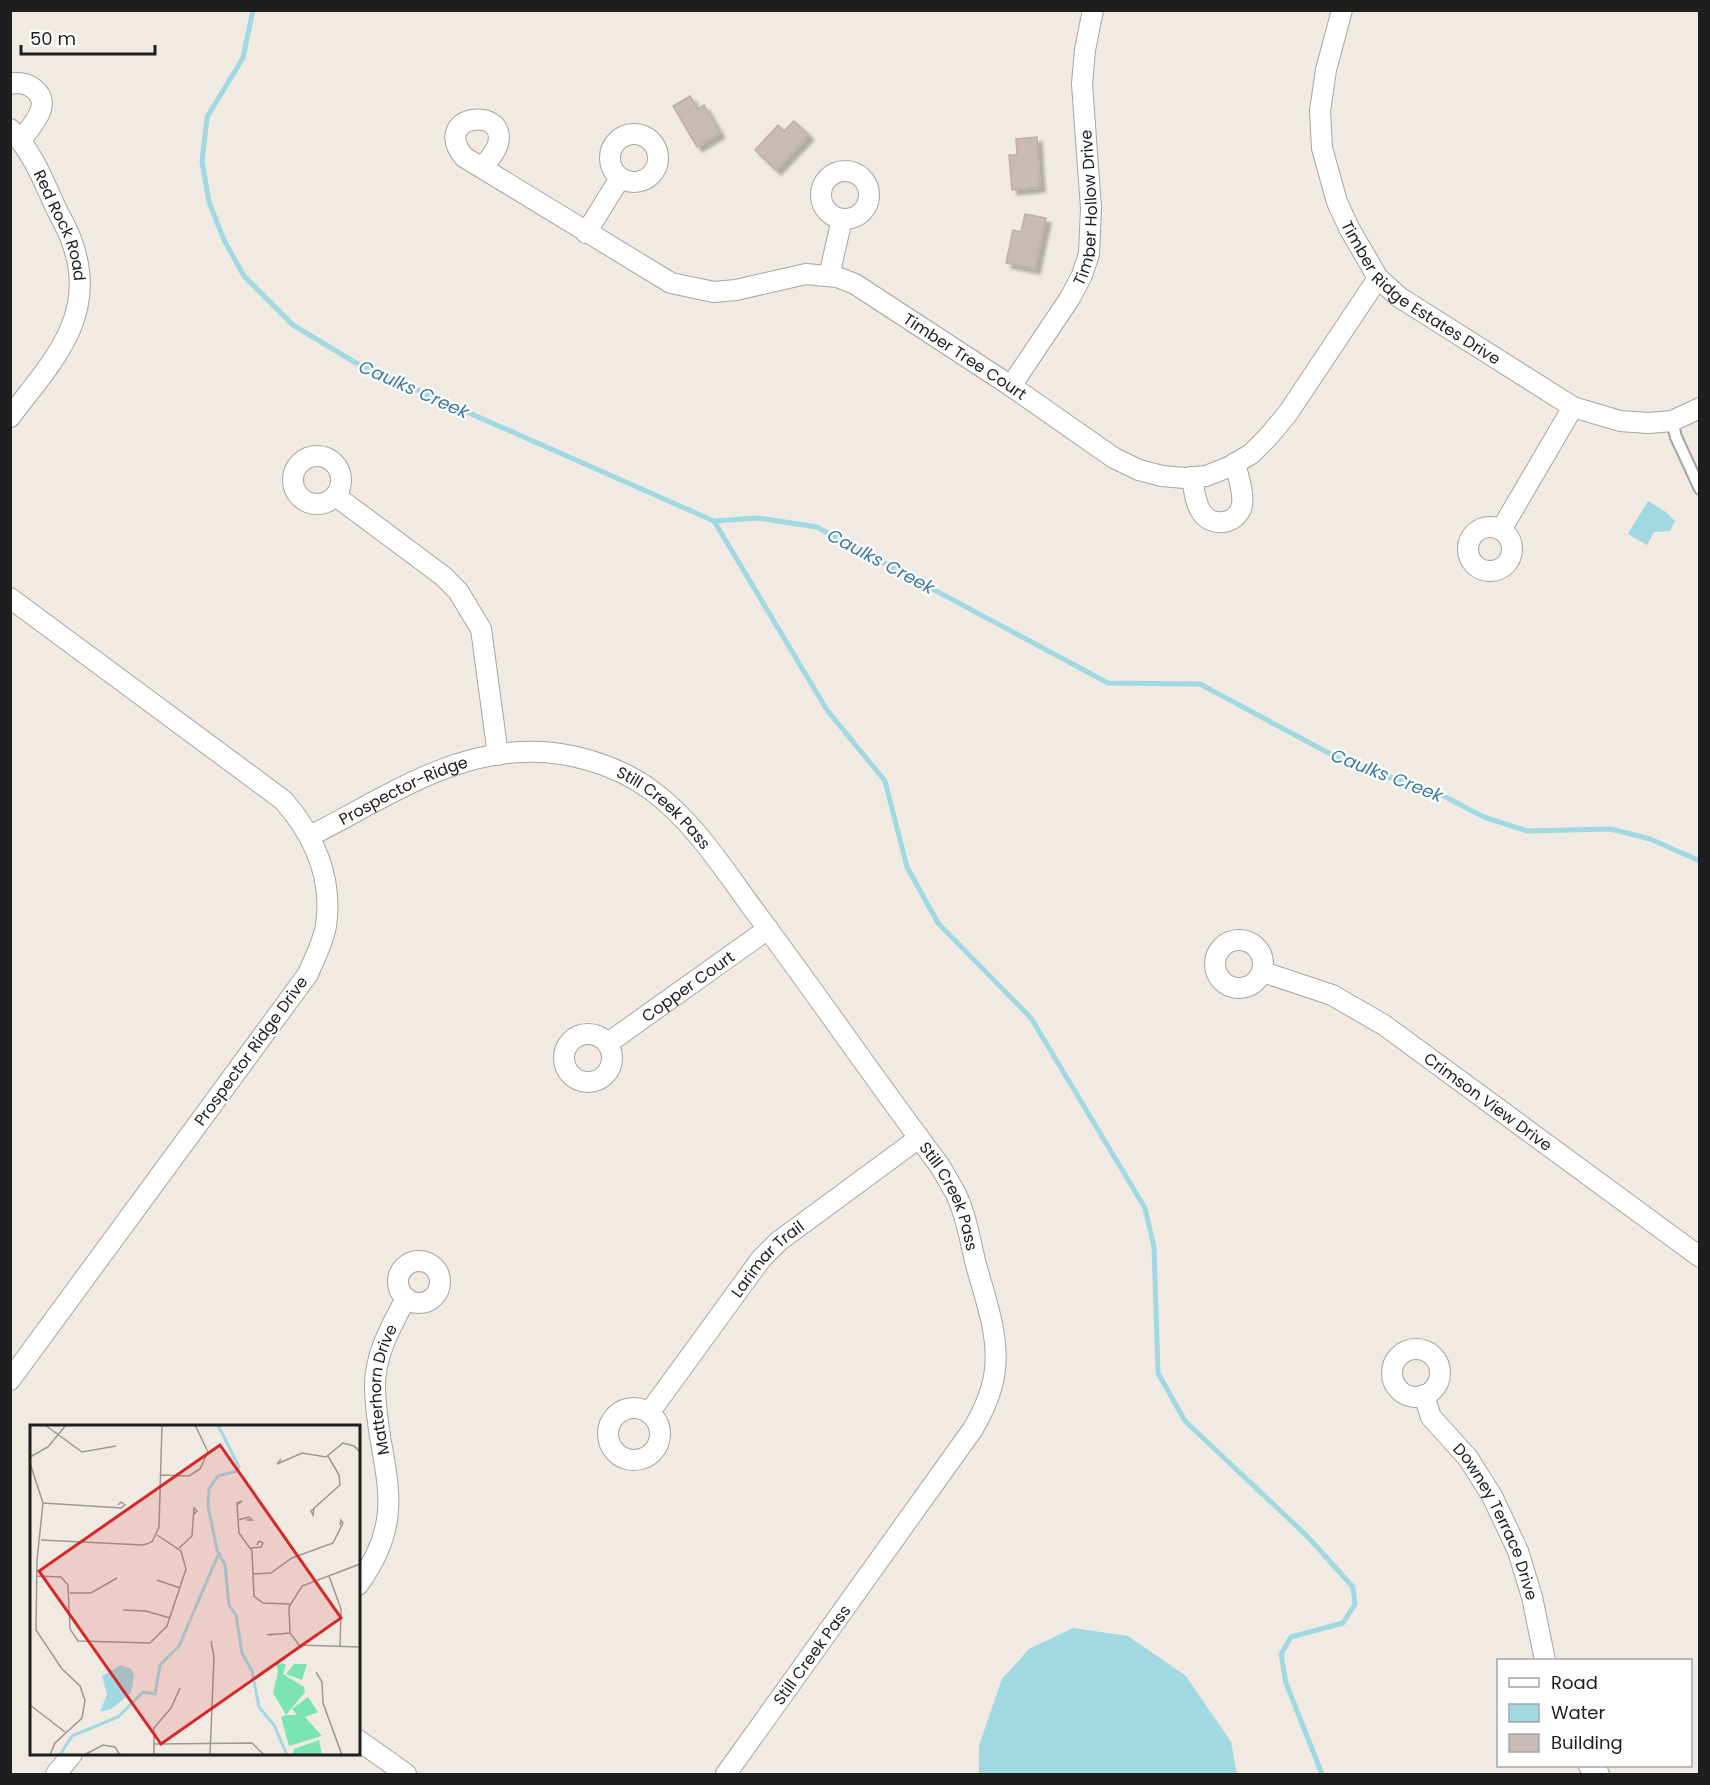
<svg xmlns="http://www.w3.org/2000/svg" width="1710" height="1785" font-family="Poppins,sans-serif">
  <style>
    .water { fill: #a0d9e1 }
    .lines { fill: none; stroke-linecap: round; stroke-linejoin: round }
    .stream { stroke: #a0d9e1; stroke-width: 5 }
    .building { fill: #c8bbb6; stroke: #c2aea4; stroke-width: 1.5; filter: url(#shadow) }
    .lane-casing { stroke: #a5a5a5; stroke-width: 14 }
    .street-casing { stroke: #a5a5a5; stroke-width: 22 }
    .lane { stroke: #fff; stroke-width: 10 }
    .street { stroke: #fff; stroke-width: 20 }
    .labels { text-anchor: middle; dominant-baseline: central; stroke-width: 4.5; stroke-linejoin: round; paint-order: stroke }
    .street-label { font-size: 16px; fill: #1e1e1e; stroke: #fff }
    .water-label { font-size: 18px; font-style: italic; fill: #3e7ba4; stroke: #fff }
    .inset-river { fill: none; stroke: #a0d9e1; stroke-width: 3 }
    .inset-road { fill: none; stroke: #9c9894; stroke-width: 1.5 }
    .view { fill: #d62828; fill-opacity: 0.15; stroke: #d62828; stroke-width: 3 }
    .inset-edge { fill: none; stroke: #1e1e1e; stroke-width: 3 }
  </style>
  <defs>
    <filter id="shadow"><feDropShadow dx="5" dy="5" stdDeviation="1.5" flood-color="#0004"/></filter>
  </defs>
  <rect width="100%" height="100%" fill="#f0eae3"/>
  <path class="water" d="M1648,501L1666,512L1675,521L1670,531L1654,532L1647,545L1628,534Z
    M1073,1628L1128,1636L1186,1676L1231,1742L1237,1774H979V1745L1002,1679L1029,1649Z"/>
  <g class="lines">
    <path class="stream" d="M253,10L243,58L207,117L202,161L209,202L224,240L244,276L293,325L356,363L714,521L758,518L817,527L1108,683L1200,684L1351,765L1436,792L1484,817L1527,831L1611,829L1650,839L1700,861
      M714,521L827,710L885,781L907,867L938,923L1031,1018L1145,1208L1154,1247L1158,1373L1185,1421L1306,1535L1353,1587L1355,1604L1343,1623L1291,1637L1281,1654L1286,1683L1322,1774"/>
  </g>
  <path class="building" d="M690,96L698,109L704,105L720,133L697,147L673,106Z
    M794,121L809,135L776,170L755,150L778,125L784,131Z
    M1037,137L1040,187L1012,190L1009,155H1017L1016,139Z
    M1025,214L1046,218L1035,269L1006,263L1013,230L1021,232Z"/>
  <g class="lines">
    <defs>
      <path id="lane" d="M1672,421L1676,437L1700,489"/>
      <g id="street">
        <path id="s1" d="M1342,10L1326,70L1320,111L1322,148L1337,202L1349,228L1378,278L1399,297L1573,407L1620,421L1648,423L1672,421L1700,408"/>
        <path d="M10,84C18,82 26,83 33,88C54,104 32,125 21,140"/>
        <path id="s2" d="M10,129C31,150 42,177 54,204C60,217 69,231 73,245C98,318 50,364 10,417"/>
        <circle cx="634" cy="158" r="24"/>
        <path id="s3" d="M483,168C487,161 496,152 498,144C508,105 430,115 464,157L671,283L714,292L736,290L806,274L837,277L855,284L1011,386L1114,458L1139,470L1162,476L1185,478L1206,476L1229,467L1251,454L1268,437L1288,413L1378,278"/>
        <circle cx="845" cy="195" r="24"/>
        <path d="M586,233L620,178"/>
        <path d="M829,276L842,219"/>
        <path id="s4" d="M1011,386L1070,298L1082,275L1089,254L1091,208L1082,84L1085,50L1093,10"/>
        <circle cx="317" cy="480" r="24"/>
        <path d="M1192,477C1194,488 1195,504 1202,513C1213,528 1238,524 1242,505C1244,492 1238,476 1235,463"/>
        <path d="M337,497L443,576L458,591L481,629L498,755"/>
        <circle cx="1490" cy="549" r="22"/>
        <path d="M1501,530L1573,407"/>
        <path d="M10,598L283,800C314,835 333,878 326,926C323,943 314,959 308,974L10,1380"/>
        <path id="s5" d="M310,836C378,802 445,754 523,752C566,750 616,764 651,790C696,823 726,873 759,917C820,999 878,1084 940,1166C945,1175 951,1185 956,1194C966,1215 970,1239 975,1261C984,1295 999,1333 995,1369C993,1391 984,1410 973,1429L726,1774"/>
        <circle cx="1239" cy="964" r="24"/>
        <path id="s6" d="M1263,972L1332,995L1384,1025L1700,1257"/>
        <circle cx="588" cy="1058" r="24"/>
        <path id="s7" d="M608,1043L768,929"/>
        <circle cx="419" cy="1282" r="21"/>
        <circle cx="1416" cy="1373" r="24"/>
        <path id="s8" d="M1424,1395L1431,1417L1468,1458L1492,1496L1518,1551L1532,1597L1545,1660"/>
        <circle cx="634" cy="1434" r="26"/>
        <path id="s9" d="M649,1413L761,1259L779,1241L919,1138"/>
        <path id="s10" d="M358,1585C413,1509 377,1468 375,1388C374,1355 392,1325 406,1298"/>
        <path d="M358,1740L406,1774"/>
        <path d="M1589,1766L1599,1774"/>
        <path d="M56,1774L72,1754"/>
      </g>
    </defs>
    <use href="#lane" class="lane-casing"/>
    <use href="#street" class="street-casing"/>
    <use href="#lane" class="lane"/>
    <use href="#street" class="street"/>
  </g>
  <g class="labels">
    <g class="street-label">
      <text stroke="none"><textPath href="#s4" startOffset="200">Timber Hollow Drive</textPath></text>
      <text stroke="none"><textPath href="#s2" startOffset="110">Red Rock Road</textPath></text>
      <text stroke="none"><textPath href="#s1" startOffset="324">Timber Ridge Estates Drive</textPath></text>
      <text stroke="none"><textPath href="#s3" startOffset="682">Timber Tree Court</textPath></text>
      <text stroke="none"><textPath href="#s5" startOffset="104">Prospector-Ridge</textPath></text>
      <text stroke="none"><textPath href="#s5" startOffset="388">Still Creek Pass</textPath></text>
      <text stroke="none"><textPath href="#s7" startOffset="98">Copper Court</textPath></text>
      <text transform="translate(251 1051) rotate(-54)">Prospector Ridge Drive</text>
      <text stroke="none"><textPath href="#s6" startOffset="262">Crimson View Drive</textPath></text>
      <text stroke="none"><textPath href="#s5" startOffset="874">Still Creek Pass</textPath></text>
      <text stroke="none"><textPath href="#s9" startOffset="195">Larimar Trail</textPath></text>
      <text stroke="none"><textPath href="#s10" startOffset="204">Matterhorn Drive</textPath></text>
      <text stroke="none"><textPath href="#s8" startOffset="148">Downey Terrace Drive</textPath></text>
      <text transform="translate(812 1655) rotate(-54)">Still Creek Pass</text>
    </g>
    <g class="water-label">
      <text transform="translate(414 389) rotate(24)">Caulks Creek</text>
      <text transform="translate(881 561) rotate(28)">Caulks Creek</text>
      <text transform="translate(1387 775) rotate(21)">Caulks Creek</text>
    </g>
  </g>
  <g transform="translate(30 1425)">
    <rect width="330" height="330" fill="#f0eae3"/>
    <path d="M246,238L256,239L253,249L274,262L275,267L256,290H267L262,284L278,272L288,287L275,292L292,311L259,321L251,292L256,290L243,268L248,247ZM264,239H277L272,255L256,249ZM289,315L292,330H263L264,324Z" fill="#7be5b1"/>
    <path d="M91,240L101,244L104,250L101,268L81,284L70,287L77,269L72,251Z" fill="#a0d9e1"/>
    <path class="inset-river" d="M188,0L209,42L207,46L188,51L179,64L178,81L187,125L195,140L199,180L206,190L212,228L222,246L229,282L244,300L257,330M30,330L42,311L88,292L113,267L125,269L130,240L149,221L188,130"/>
    <path class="inset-road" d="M15,0L52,27L86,21M0,32L18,22L36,0M251,34L247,39L272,28L296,32L313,18L324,21L330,27M0,38L13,78L7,135L6,205L32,244L50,261L55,275L52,293L25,318L20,330M130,50L159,51L170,44L178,27L165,0M13,78L91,83L95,80L91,77L88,80M207,80L212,76L207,78L208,95L209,108L222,126L224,171L233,178L260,179M284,84L283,90L281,86L310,60L309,50L298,31M208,95L219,92L222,95H216M11,115L113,120L122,117L129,102L132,0M149,123L162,111L164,83L167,86L164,89M221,123L231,122L233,118L229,116L227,120M330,139L272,161L259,182L260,208L269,220L330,222M223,149L241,148L262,133L303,118L313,98L311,95L310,100M7,151L31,152L38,160L40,204L48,216L120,218L137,201L156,144L151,126L127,110M299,151L311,184L310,222M127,155L150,163M40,168H61L87,153M93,185L116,186L140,193M243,209L237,210L260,208M286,247L292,257L293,278L312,330M0,280L35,307M124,319L222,318L234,330M54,330L73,320L85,322L90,330M124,330V303L141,283L150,263M180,330L184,232L181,216"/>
    <path class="view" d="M190,20L311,193L131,319L9,146Z"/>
    <rect width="330" height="330" class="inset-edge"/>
  </g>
  <rect width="1710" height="1785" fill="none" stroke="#1e1e1e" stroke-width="24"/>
  <rect x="1497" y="1659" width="195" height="108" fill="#ffffff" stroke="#a5a5a5" stroke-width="1.5"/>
  <rect x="1509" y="1678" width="30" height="9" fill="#ffffff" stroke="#a5a5a5" stroke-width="1.5"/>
  <text x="1551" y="1689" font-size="18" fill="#1e1e1e">Road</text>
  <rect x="1509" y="1704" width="30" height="18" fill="#a0d9e1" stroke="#a5a5a5" stroke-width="1.5"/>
  <text x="1551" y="1719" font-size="18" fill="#1e1e1e">Water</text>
  <rect x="1509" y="1734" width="30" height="18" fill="#c8bbb6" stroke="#a5a5a5" stroke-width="1.5"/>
  <text x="1551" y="1749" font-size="18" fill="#1e1e1e">Building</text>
  <path d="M21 45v9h134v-9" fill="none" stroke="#1e1e1e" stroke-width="3"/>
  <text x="30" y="45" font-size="18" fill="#1e1e1e" stroke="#ffffff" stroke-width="4.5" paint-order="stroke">50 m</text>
</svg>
